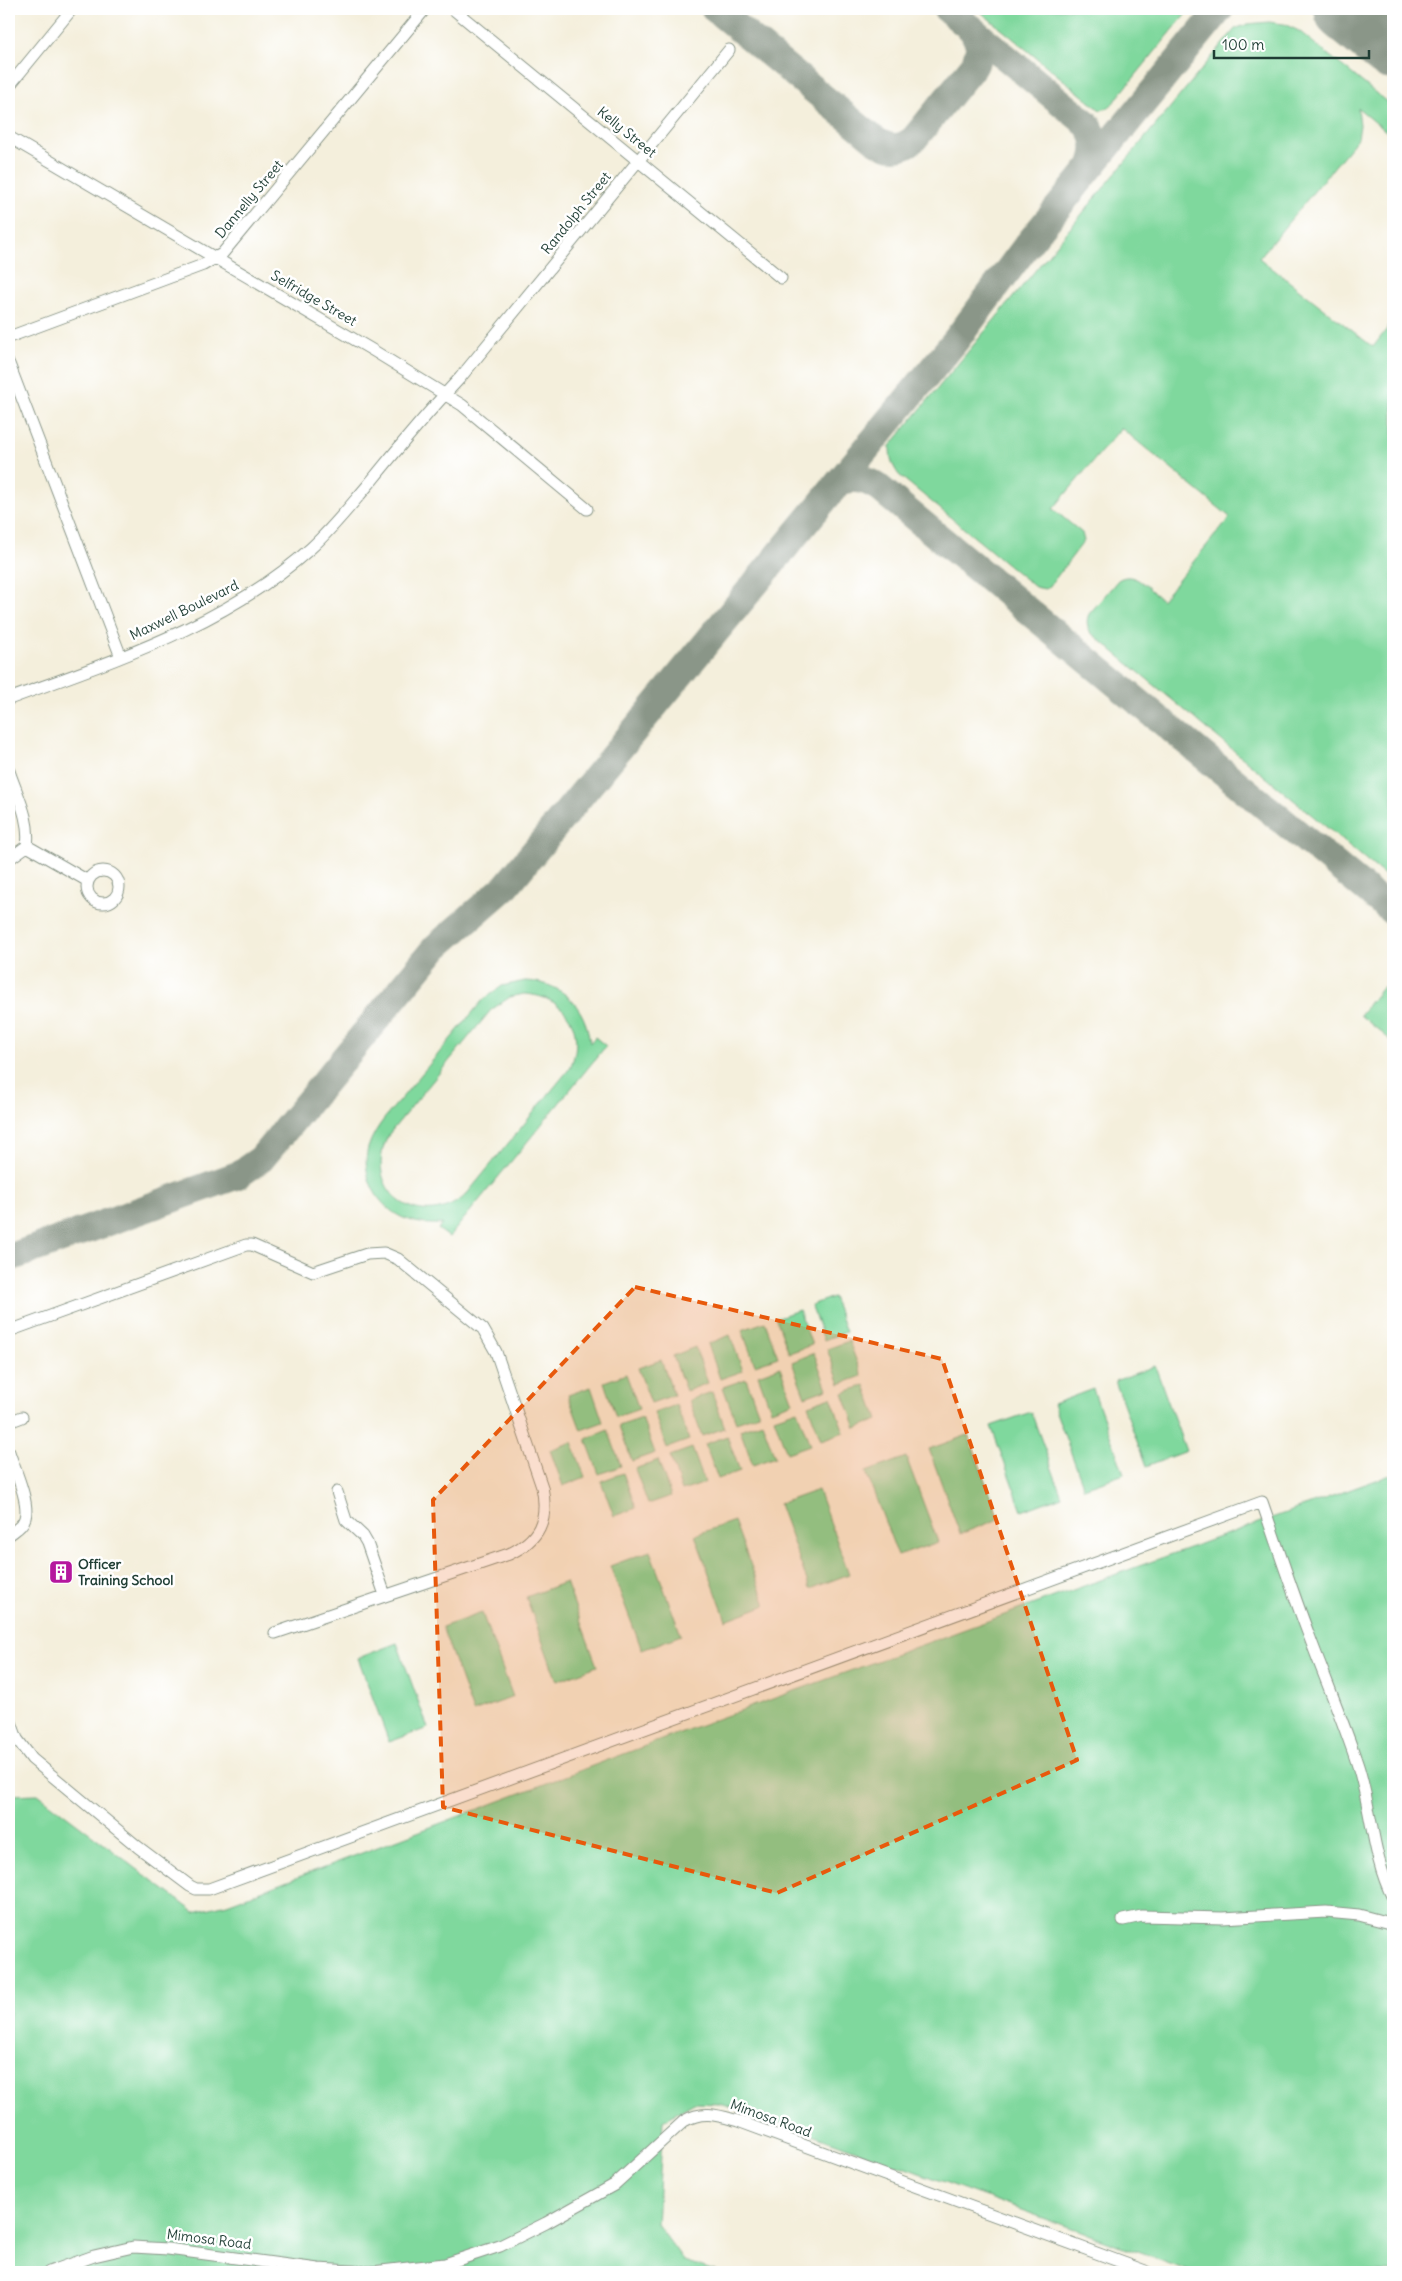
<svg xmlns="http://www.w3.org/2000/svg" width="1402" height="2281" font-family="Delius,sans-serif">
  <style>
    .green { fill: #7fd89d; stroke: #4f8a68; fill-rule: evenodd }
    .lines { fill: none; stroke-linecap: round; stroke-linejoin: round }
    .taxiway { stroke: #8a9688; stroke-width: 28 }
    .runway { stroke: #8a9688; stroke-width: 70 }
    .street-casing { stroke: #8a9688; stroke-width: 13 }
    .street { stroke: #fff; stroke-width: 11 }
    .marked { fill: #e8590c; fill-opacity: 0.2; stroke: #e8590c; stroke-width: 4; stroke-dasharray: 10 6; stroke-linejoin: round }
    .labels { text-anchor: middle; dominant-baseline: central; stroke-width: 5; stroke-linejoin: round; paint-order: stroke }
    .street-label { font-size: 14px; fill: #1f3d34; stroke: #fff }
    .poi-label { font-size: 14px; font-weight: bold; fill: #1f3d34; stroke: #fff; text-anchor: start }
  </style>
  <rect width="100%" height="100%" fill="#fff"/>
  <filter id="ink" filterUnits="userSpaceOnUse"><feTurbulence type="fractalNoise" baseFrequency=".02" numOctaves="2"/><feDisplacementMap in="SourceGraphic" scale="10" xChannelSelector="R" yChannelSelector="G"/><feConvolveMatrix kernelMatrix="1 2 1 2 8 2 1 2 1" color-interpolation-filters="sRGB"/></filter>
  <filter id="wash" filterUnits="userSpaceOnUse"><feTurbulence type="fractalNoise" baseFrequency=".0096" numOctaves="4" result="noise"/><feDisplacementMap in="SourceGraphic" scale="20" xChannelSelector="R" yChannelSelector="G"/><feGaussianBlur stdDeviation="1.12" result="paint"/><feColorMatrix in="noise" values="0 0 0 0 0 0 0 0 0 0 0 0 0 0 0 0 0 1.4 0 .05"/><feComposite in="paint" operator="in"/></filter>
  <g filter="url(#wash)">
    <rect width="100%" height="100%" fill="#f4efdc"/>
    <path class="green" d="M977,9H1190L1109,108L1100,110Z
      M1269,22L1284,24L1299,31L1393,107V137L1358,108L1360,125L1358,138L1259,258L1373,347L1393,321V882L1090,632C1087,625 1086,621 1089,614L1118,580C1135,569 1149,590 1162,600L1230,517L1121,428L1053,509L1082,533L1084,541L1049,587L1045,589L1035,587L899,475C892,465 890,459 890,446L1235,29L1248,24Z
      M1393,980V1042L1360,1015L1381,989Z
      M525,981C563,982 586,1007 590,1043L595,1037L606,1046L449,1237L438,1229L442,1224C418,1225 397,1220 381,1201C369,1187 363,1166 368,1148C375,1125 395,1107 409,1089C434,1059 458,1030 482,1001L502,986ZM524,994C565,996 587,1029 570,1068L465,1196C417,1235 360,1188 389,1134L491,1010L510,997Z
      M833,1297L846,1332L824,1340L811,1305Z
      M799,1310L812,1345L789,1353L776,1318Z
      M765,1322L778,1357L755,1365L742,1330Z
      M730,1335L743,1371L720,1379L708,1344Z
      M849,1341L862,1376L840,1384L827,1349Z
      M695,1347L708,1383L686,1391L673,1356Z
      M814,1353L827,1389L805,1397L792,1362Z
      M661,1360L674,1395L651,1403L638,1368Z
      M1155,1366L1186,1451L1146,1466L1115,1381Z
      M780,1367L793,1402L771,1410L758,1375Z
      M626,1374L639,1409L616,1417L604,1382Z
      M746,1379L759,1414L736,1422L723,1387Z
      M865,1385L878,1420L856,1428L843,1393Z
      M591,1387L603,1422L581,1430L568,1395Z
      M1093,1389L1124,1474L1084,1488L1053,1404Z
      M712,1392L725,1428L702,1436L689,1400Z
      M831,1397L844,1432L821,1440L808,1405Z
      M676,1405L689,1440L667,1448L654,1413Z
      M797,1410L810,1445L787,1453L774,1418Z
      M1031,1412L1062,1496L1022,1511L991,1426Z
      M642,1418L655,1453L632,1461L619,1426Z
      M762,1422L775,1457L753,1465L740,1430Z
      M608,1430L621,1466L599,1474L586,1439Z
      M968,1435L999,1519L960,1534L929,1449Z
      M727,1436L740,1471L718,1479L705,1444Z
      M572,1442L585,1477L563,1486L550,1450Z
      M692,1448L705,1483L682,1491L670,1456Z
      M906,1457L938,1542L898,1556L866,1472Z
      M658,1460L671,1496L648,1504L635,1469Z
      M623,1473L636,1508L614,1516L601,1481Z
      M1393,1474V2272H1192L768,2118L719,2104L694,2103L663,2121L657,2224L684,2261L718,2272H9V1795L38,1794L194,1912L227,1904L698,1726Z
      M818,1490L849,1574L810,1589L779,1504Z
      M734,1521L766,1605L726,1620L695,1535Z
      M650,1551L681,1635L642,1650L610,1566Z
      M566,1582L597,1666L557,1681L526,1597Z
      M482,1613L513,1697L473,1712L442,1627Z
      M397,1643L428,1728L389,1742L358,1658Z"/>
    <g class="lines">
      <path class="taxiway" d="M715,9L875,140C889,149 901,150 914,139L975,64L980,46L972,29
        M947,9L1086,123C1097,137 1098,151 1091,167
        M838,483C851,476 866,479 878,487L1393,912
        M9,1258L238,1175L261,1159L436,947L506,886L956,340L1028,244L1220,9"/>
      <path class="runway" d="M1349,9L1393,45"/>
    </g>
  </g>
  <g filter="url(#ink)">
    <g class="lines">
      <defs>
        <path id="street" d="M453,9L781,278
          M9,86L72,9
          M9,137L374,351L462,405L587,509
          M9,337L203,265L222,254L425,9
          M9,364L121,657
          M9,699C114,660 226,625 311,548C332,529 350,506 369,484C398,448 428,412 460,378L729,50
          M9,771C17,795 31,820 27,846
          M27,846L88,881
          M9,859L27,846
          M87 887a16 16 0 1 1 32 0a16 16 0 1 1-32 0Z
          M9,1331L246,1245H252L313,1272L367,1254L384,1253L398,1259L483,1329L496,1352L542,1487C549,1520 539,1540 509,1554L275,1633
          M9,1422L22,1417
          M9,1452C14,1468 30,1502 25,1518C23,1526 15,1530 9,1535
          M337,1492L346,1520L363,1536L367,1543L385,1595
          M9,1717L17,1739L32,1759L138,1847L190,1886L196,1889H209L1262,1502C1278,1548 1293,1594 1310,1638C1326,1681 1344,1723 1358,1766C1372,1810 1372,1857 1393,1898
          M1123,1920L1142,1916L1223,1918L1326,1912L1359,1915L1393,1924
          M49,2272L94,2256L133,2247L168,2249L318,2269L368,2272
          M372,2272L445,2264L500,2246L546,2223L614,2185L684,2121C703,2110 717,2115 738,2121L1148,2272"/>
      </defs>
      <use href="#street" class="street-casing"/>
      <use href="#street" class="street"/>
    </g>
  </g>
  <path class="marked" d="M635,1287L942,1359L1077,1760L777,1893L443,1807L433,1500Z"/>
  <defs>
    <symbol id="building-square" viewBox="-11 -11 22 22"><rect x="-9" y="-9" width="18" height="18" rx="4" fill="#b5179e" stroke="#fff"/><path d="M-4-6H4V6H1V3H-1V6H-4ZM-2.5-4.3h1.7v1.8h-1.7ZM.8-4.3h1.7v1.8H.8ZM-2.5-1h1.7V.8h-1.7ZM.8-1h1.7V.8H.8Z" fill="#fff"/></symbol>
  </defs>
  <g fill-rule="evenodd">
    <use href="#building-square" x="47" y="1558" width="28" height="28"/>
  </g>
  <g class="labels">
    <g class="street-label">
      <text transform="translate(627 132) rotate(39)">Kelly Street</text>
      <text transform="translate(249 199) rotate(-50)">Dannelly Street</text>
      <text transform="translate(576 213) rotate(-51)">Randolph Street</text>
      <text transform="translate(314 298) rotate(30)">Selfridge Street</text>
      <text transform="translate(184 610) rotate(-26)">Maxwell Boulevard</text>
      <text transform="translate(771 2118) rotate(20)">Mimosa Road</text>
      <text transform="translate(209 2239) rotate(7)">Mimosa Road</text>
    </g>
    <g class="poi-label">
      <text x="78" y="1564">Officer<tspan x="78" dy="16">Training School</tspan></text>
    </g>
  </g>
  <rect width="1402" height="2281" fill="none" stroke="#fff" stroke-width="30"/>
  <path d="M1214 50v8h155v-8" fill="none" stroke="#1f3d34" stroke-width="2.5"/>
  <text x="1222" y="50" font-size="15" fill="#1f3d34" stroke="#ffffff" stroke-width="4" paint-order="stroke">100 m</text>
</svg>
